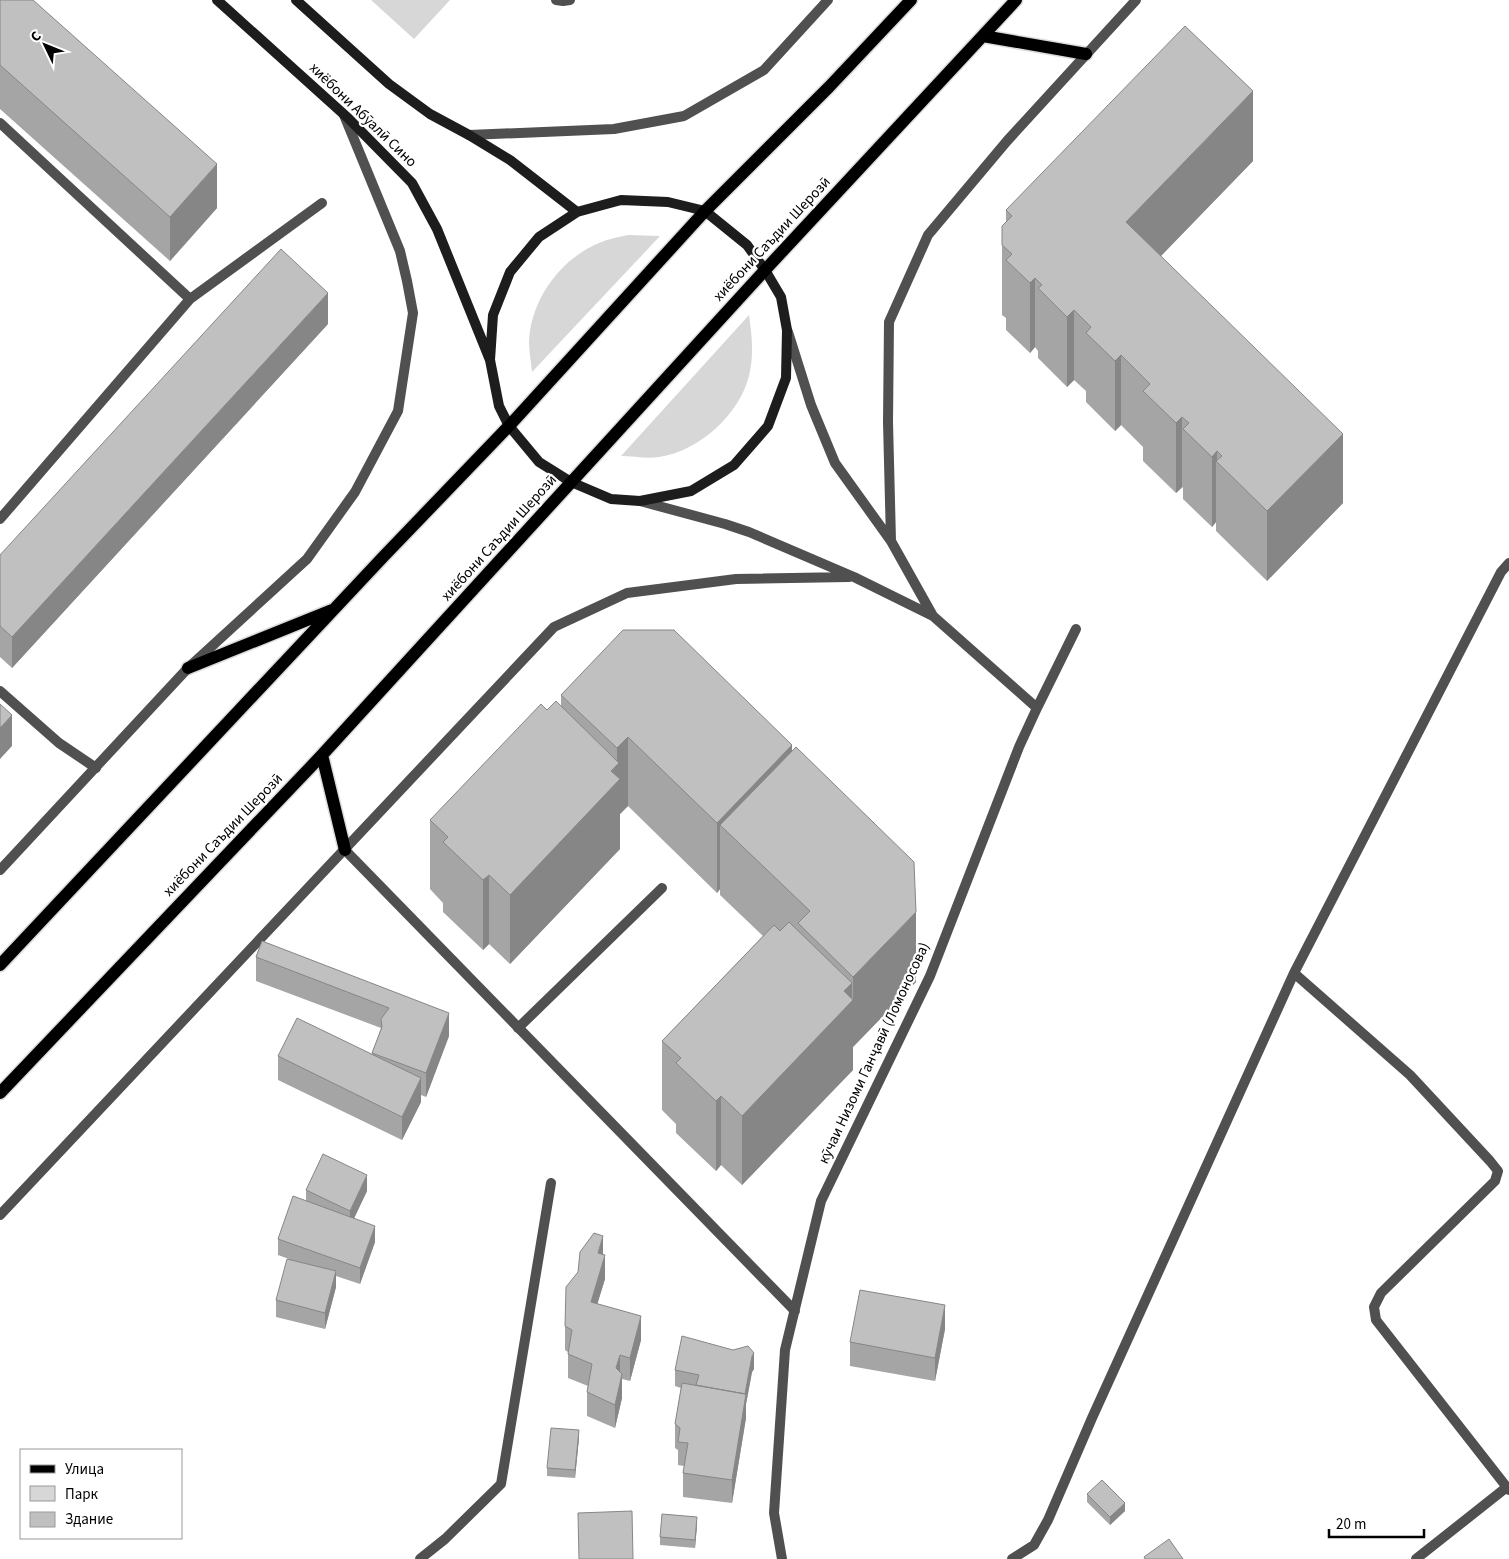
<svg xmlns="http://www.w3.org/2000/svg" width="1509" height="1559" font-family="'Source Sans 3',sans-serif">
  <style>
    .green { fill: #d7d7d7 }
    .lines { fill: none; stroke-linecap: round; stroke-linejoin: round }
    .primary-casing { stroke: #dbdbdb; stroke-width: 15 }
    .service { stroke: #505050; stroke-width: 10 }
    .minor { stroke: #505050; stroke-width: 10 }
    .secondary { stroke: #1d1d1d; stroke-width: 10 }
    .primary { stroke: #000; stroke-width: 12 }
    .wall { fill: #a5a5a5 }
    .shaded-wall { fill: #868686 }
    .building { fill: #c0c0c0; stroke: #868686 }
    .labels { text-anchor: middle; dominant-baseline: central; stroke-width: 4.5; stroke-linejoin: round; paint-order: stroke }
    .street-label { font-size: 15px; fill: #000; stroke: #fff }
  </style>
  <rect width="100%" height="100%" fill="#fff"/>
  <path class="green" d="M371,0H450L414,39Z
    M628,235L660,236L532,372C531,362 529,351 529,341C531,300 560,259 599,243C608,239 619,237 628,235Z
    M749,315C752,336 754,355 749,376C739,415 699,451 659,457C647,459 633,456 621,456Z"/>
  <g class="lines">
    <defs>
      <path id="primary" d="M983,36L1086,54
        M188,668L332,610
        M322,755L345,850
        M0,965L384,556L509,426L705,211L829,87L911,0
        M0,1093L322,755L765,270L1016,0"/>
    </defs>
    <use href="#primary" class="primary-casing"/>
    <path class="service" d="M0,123L190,299L0,519
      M190,299L322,203
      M0,691L59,743L96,768
      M518,1028L662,888
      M1416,1559L1507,1487"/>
    <path class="minor" d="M556,0L563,1L570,0
      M469,135L614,129L684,116L764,70L828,0
      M788,332L811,405L835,463L891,541L933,616
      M640,501L725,524L749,532L854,577L933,616L1037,708L1019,747L930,976L821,1201L785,1350L774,1513L782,1559
      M891,541L888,422L889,322L928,235L1007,141L1136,0
      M1037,708L1076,629
      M345,850L795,1311
      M0,870L188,668L307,559L355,492L398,411L413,313L407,281L400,251L344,115
      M1294,973L1410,1075L1490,1161L1498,1171L1495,1181L1381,1293L1374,1307L1376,1320L1509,1490
      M0,1215L554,627L627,593L736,579L849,577
      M420,1559L445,1539L501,1484L551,1183
      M1012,1559L1034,1545L1048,1520L1092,1418L1294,973L1501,572L1509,563"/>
    <path class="secondary" d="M217,0L348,118L412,183L437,229L490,360L499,406L509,426L539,462L571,482L611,499L640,501L691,491L734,465L768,426L786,378L787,330L781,297L765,270L747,245L705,211L668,202L621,200L577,212L539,237L510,272L493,315L490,360
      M296,0L389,84L430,114L469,135L510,160L577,212"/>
    <use href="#primary" class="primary"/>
  </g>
  <path class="wall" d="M0,0L217,208L170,261L0,109Z
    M1253,161L1161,256L1343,503L1267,581L1216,531V522L1212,527L1183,499V487L1176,493L1143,461V447L1121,425L1115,431L1086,402V391L1074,380L1067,387L1038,358V351L1035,347L1030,353L1006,330V318L1002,315V226L1006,222V210Z
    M328,324L12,668L0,657V555Z
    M561,695L792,751L916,982L853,1047V1070L742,1185L721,1165L716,1171L676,1133V1124L662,1110V1041L763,936L720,895V889L717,893L628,806L620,814V849L510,964L489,944L483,950L443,912V903L430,889V820L547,710L561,706Z
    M262,941L449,1036L426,1097L421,1095V1102L402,1140L278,1080V1056L372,1054L381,1028L256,981V957Z
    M306,1190L367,1191L354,1218L375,1242L360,1284L336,1276V1287L325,1329L276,1317V1300L289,1259L278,1255V1239L306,1201Z
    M603,1255L605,1279L597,1304L641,1340L630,1381L622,1379V1398L615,1428L587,1416V1392L588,1386L568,1378V1352L565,1350V1326Z
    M945,1329L935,1381L850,1366V1342Z
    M733,1350L754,1369L752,1372L746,1404V1418L732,1503L683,1497V1473L684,1466L678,1465V1450L675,1448V1424L681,1388L675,1386V1370Z
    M579,1438L575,1478L547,1476V1468Z
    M1087,1494L1125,1511L1110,1525L1087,1502Z
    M697,1525L695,1548L660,1545V1537Z"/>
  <path class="shaded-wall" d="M1253,91V161L1126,292V222Z
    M217,164V208L170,261V217Z
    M1035,278V347L1030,353V283Z
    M328,293V324L12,668V637Z
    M1074,310V380L1067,387V317Z
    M1121,355V425L1115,431V361Z
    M1182,417V487L1176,493V423Z
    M1343,434V503L1267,581V511Z
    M1217,451V462L1216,461V522L1212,527V457Z
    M12,715V746L0,759V728Z
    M628,737V806L620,814V849L510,964V895L617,765V748Z
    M792,745V815L720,825V889L717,893V823Z
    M489,875V944L483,950V880Z
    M916,912V982L853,1047V977Z
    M852,983V1001L853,1000V1070L742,1185V1116L844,991Z
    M449,1013V1036L426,1097V1073Z
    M421,1078V1102L402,1140V1117Z
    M721,1096V1165L716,1171V1101Z
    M367,1175V1191L350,1227V1211Z
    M375,1226V1242L360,1284V1268Z
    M603,1236V1260L598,1253Z
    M605,1255V1279L591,1325V1302Z
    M336,1271V1287L325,1329V1313Z
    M945,1305V1329L935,1381V1358Z
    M641,1316V1340L630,1381V1358Z
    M754,1353V1369L752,1372L746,1404V1418L732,1503V1480L744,1398L752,1356Z
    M620,1355V1378L616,1368Z
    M622,1374V1398L615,1428V1405Z
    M579,1430V1438L575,1478V1470Z
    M1125,1503V1511L1110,1525V1517Z
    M697,1517V1525L695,1548V1540Z"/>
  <path class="building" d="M0,0H33L217,164L170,217L0,65Z
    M1185,26L1253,91L1126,222L1343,434L1267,511L1216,461L1222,456L1217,451L1212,457L1183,429L1189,423L1182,417L1176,423L1143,391L1150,384L1121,355L1115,361L1086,333L1091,327L1074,310L1067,317L1038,288L1042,285L1035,278L1030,283L1006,260L1012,254L1002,245V226L1012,216L1006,210Z
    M281,249L328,293L12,637L0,626V555Z
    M623,630H674L792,745L717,823L628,737L617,748L561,695Z
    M556,701L619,763L611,771L620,779L510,895L489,875L483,880L443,842L448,837L430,820L541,704L547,710Z
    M0,704L12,715L0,728Z
    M796,747L914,862L916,912L853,977L798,923L810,911L720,825Z
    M789,922L852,983L844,991L853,1000L742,1116L721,1096L716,1101L676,1063L681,1058L662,1041L774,925L780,931Z
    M262,941L449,1013L426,1073L372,1053L382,1027L381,1019L389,1008L256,957Z
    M297,1018L421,1078L402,1117L278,1056Z
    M323,1154L367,1175L350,1211L306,1190Z
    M293,1196L375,1226L360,1268L278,1239Z
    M594,1233L603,1236L598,1253L605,1255L591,1302L641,1316L630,1358L620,1355L616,1368L622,1374L615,1405L587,1392L592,1364L568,1354L572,1330L565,1326L566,1287L578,1272L580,1252Z
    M287,1259L336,1271L325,1313L276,1300Z
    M860,1290L945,1305L935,1358L850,1342Z
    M682,1336L733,1350L748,1346L754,1353L752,1356L745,1394L696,1385L699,1375L675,1370Z
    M682,1383L746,1394L732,1480L683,1473L688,1443L678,1442L680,1428L675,1424Z
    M551,1428L579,1430L575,1470L547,1468Z
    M1102,1480L1125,1503L1110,1517L1087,1494Z
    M632,1511L633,1559H579L578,1513Z
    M662,1514L697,1517L695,1540L660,1537Z
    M1169,1539L1183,1559H1145L1144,1557Z"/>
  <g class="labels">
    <g class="street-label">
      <text transform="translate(363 115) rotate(44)">хиёбони Абӯалӣ Сино</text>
      <text transform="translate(772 239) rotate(-47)">хиёбони Саъдии Шерозӣ</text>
      <text transform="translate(499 538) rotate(-48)">хиёбони Саъдии Шерозӣ</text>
      <text transform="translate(223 835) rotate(-46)">хиёбони Саъдии Шерозӣ</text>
      <text transform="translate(874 1053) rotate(-65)">кӯчаи Низоми Ганҷавӣ (Ломоносова)</text>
    </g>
  </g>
  <rect x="20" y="1449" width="162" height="90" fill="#ffffff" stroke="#999999"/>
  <rect x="30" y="1465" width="25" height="8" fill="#000000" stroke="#999999"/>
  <text x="65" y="1474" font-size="15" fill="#000000">Улица</text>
  <rect x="30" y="1486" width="25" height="15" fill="#d7d7d7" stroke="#999999"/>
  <text x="65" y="1499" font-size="15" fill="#000000">Парк</text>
  <rect x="30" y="1512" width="25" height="15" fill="#c0c0c0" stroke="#999999"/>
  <text x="65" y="1524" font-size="15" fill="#000000">Здание</text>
  <g transform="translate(45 45) rotate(313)" stroke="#ffffff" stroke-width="4" paint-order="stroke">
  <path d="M0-4L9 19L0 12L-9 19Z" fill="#000000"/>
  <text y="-8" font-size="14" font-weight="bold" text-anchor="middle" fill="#000000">С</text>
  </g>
  <path d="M1329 1529v8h95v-8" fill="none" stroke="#000000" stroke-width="2.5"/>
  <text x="1336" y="1529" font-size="15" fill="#000000" stroke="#ffffff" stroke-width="4" paint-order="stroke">20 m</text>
</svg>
